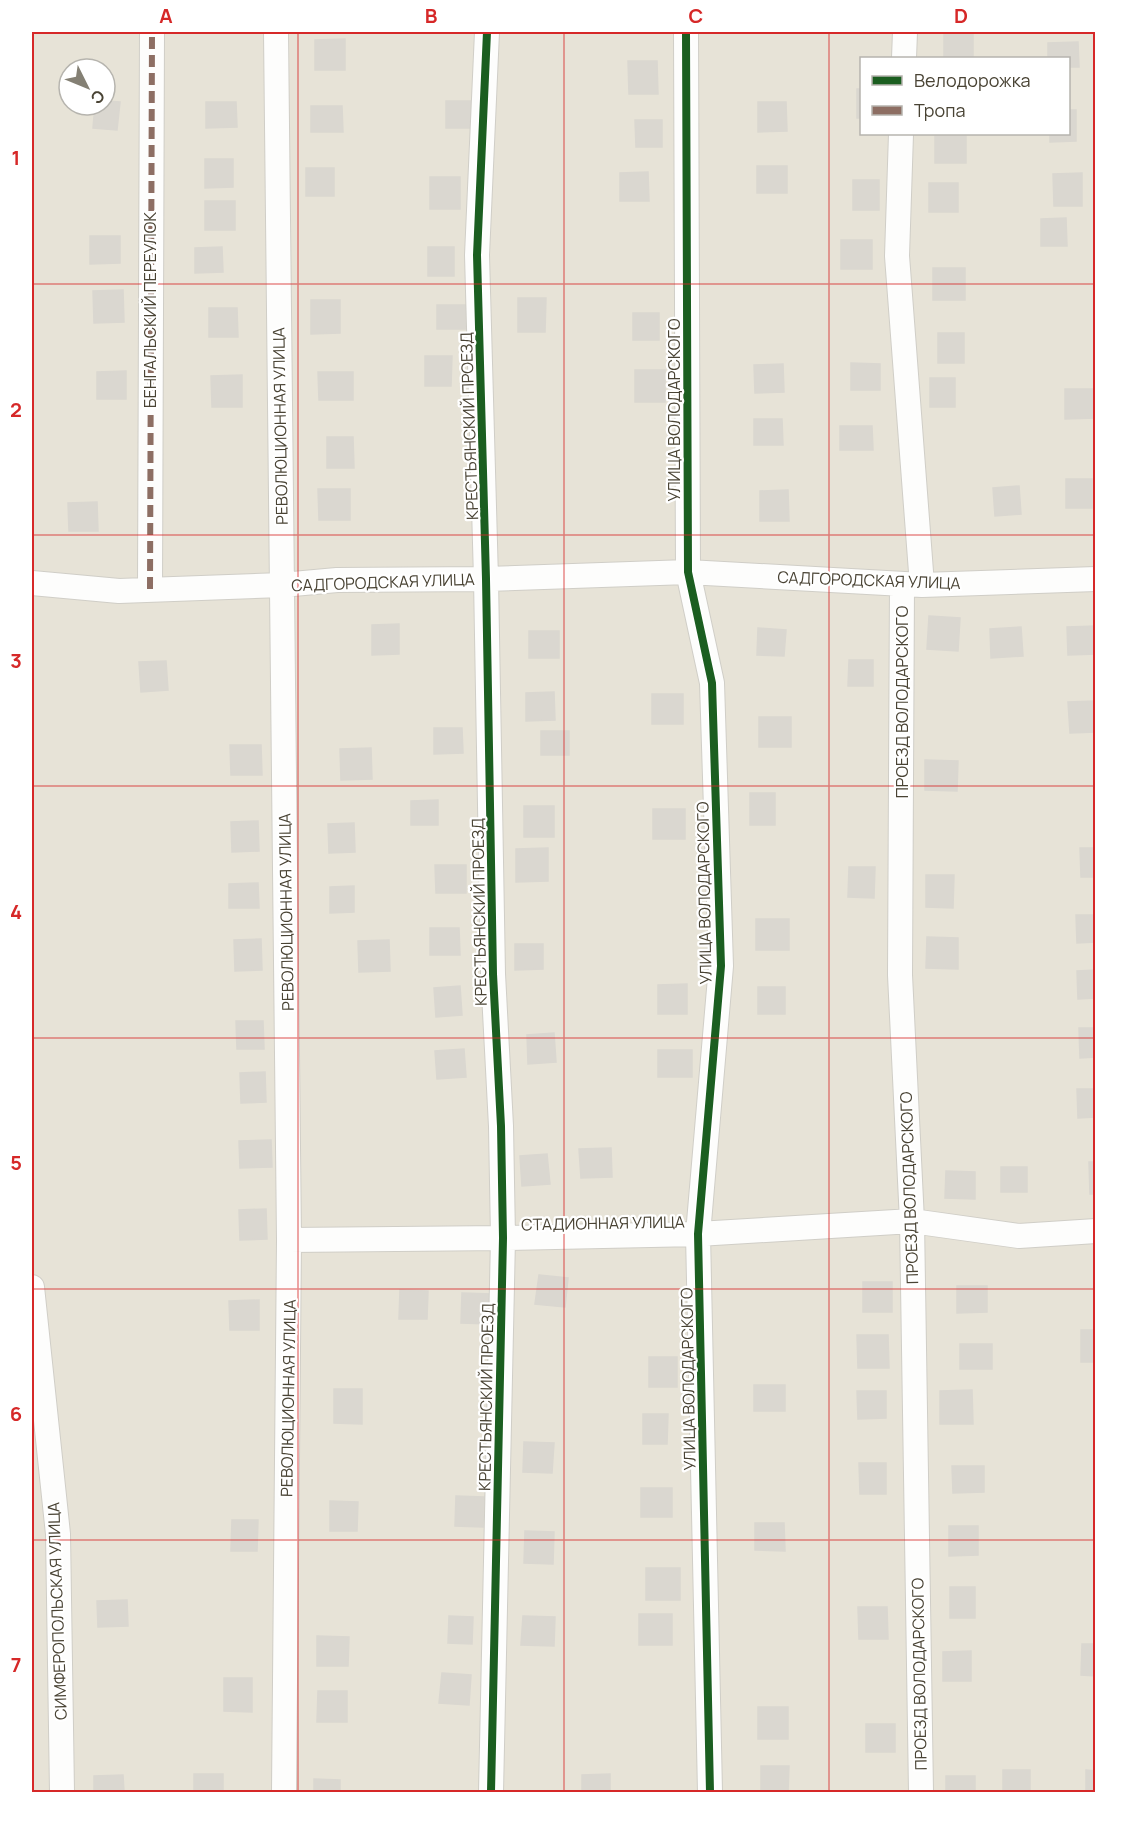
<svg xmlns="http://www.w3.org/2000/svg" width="1127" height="1824" font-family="Manrope,sans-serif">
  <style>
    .residential { fill: #e7e3d7; fill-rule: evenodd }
    .building { fill: #dad7d0; stroke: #dad7d0; stroke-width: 1.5 }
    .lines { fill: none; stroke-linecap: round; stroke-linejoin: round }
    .minor-casing { stroke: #d0cec7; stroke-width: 26 }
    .minor { stroke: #fdfdfc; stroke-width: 24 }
    .quiet { stroke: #8d6e63; stroke-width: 6; stroke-dasharray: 12 6; stroke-linecap: butt }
    .cycleway-casing { stroke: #fff; stroke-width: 11 }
    .cycleway { stroke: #1b5e20; stroke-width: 8 }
    .grid { fill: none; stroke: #d62828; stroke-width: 1.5; stroke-opacity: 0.55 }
    .labels { text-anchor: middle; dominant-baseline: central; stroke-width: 4.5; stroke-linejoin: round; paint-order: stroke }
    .street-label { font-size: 16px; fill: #494334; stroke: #fff }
    .neatline { fill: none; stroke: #d62828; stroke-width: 2 }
    .grid-label { font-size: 20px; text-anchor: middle; font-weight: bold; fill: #d62828 }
  </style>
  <rect width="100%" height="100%" fill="#f2f0ea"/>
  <path class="residential" d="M32,32H1095V1792H32ZM862,58H1068V134H862ZM69,69H105V105H69Z"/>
  <path class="building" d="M944,32H973V58H944Z
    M345,39V70H315V40Z
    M1078,42L1079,67H1068V58H1048V43Z
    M628,61H657L658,94H629Z
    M857,89H862V118H857Z
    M105,101L120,102L117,130L93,128L95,105H105Z
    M446,101H474V128H446Z
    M206,102H236L237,127L206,128Z
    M758,102H786L787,131L758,132Z
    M311,106H342L343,132H311Z
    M1068,110H1076V141L1050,142V134H1068Z
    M635,120H662V147H636Z
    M935,136H966V163H935Z
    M205,159H233V187L205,188Z
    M757,166H787V193H757Z
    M306,168H334V196H306Z
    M648,172L649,201H620V173Z
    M1082,173V206H1054L1053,174Z
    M430,177H460V209H430Z
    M853,180H879V210H853Z
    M929,183H958V212H929Z
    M205,201H235V230H205Z
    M1066,218L1067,246H1041V219Z
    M90,236H120V263L90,264Z
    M841,240H872V269H841Z
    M222,247L223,272L195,273V248Z
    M428,247H454V276H428Z
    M933,268H965V300H933Z
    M123,290L124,322L94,323L93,291Z
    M518,298H546L545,332H518Z
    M311,300H340V333L311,334Z
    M437,305H467V329H437Z
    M209,308H237L238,337H209Z
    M633,313H659V340H633Z
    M938,333H964V363H938Z
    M425,356H452L451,386H425Z
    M851,363L880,364V390H851Z
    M783,364L784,392L755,393L754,365Z
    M635,370H665V402H635Z
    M126,371V399H97V372Z
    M318,372H353V400H319Z
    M242,375V407H212L211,376Z
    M930,378H955V407H930Z
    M1065,389H1095V418L1065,419Z
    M754,419H782L783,445H754Z
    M840,426H872L873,450H840Z
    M327,437H353L354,468H327Z
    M1066,479H1092V508H1066Z
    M1019,486L1021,514L995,516L993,488Z
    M318,489H350V520H319Z
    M788,490L789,521H760V491Z
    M97,502L98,531H69L68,503Z
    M929,616L960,618L958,651L927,649Z
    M399,624V654L372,655V625Z
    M1096,626V654L1068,655L1067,627Z
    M1021,627L1023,656L991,658L990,629Z
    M758,628L786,630L784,656L757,655Z
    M529,631H559V658H529Z
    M849,660H873V686H848Z
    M166,661L168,690L141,692L139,662Z
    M554,692L555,720L526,721V693Z
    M652,694H683V724H652Z
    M1096,701V732L1070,733L1068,702Z
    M759,717H791V747H759Z
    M434,728H462L463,753L434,754Z
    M541,731H569V755H541Z
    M230,745H261L262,775H231Z
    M371,748L372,779L341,780L340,749Z
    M925,760L958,761L957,791L925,790Z
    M750,793H775V825H750Z
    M438,800V825H411V801Z
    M524,806H554V837H524Z
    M653,809H685V839H653Z
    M258,821L259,851L232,852L231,822Z
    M354,823L355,852L329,853L328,824Z
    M548,848V881L516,882V849Z
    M1080,848H1096V877H1081Z
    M435,865H466V893H436Z
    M849,867H875L874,898L848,897Z
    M926,875H954L953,908L926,907Z
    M258,883L259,908H229V884Z
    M354,886V912L330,913V887Z
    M1076,915H1096V942L1077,943Z
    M756,919H789V950H756Z
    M430,928H459L460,955H430Z
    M927,937L958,938V969L926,968Z
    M261,939L262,970L235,971L234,940Z
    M389,940L390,971L359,972L358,941Z
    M515,944H543V969L515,970Z
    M1096,970V998L1078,999L1077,971Z
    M687,984V1014H658V985Z
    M460,986L462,1015L436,1017L434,988Z
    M758,987H785V1014H758Z
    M236,1021H263L264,1049H237Z
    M1079,1028H1096V1057L1080,1058Z
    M554,1033L556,1062L528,1064L527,1035Z
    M464,1049L466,1077L437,1079L435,1051Z
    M658,1050H692V1077H658Z
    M265,1072L266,1102L241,1103L240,1073Z
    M1077,1089H1096V1117L1078,1118Z
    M271,1140L272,1167L240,1168L239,1141Z
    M611,1148L612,1177L581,1178L579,1149Z
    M547,1154L550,1184L522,1186L520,1156Z
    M1089,1162H1096V1194H1090Z
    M1001,1167H1027V1192H1001Z
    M946,1171L975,1172V1199L945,1198Z
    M266,1209L267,1239L240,1240L239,1210Z
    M539,1275L568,1278L565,1307L535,1304Z
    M863,1282H892V1312H863Z
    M957,1286H987V1312L957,1313Z
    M400,1290L428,1291L427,1319H399Z
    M462,1293L492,1294L491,1324L461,1323Z
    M259,1300V1330H230L229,1301Z
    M1081,1330H1096V1362H1081Z
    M857,1335H888L889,1368H858Z
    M960,1344H992V1369H960Z
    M649,1357H677V1387H649Z
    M754,1385H785V1411H754Z
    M334,1389H362V1424L334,1423Z
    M972,1390L973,1424H940V1391Z
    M857,1391H886V1418L858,1419Z
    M643,1414H668L667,1444H643Z
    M524,1442L554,1443L552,1473L523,1472Z
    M859,1463H886V1494H860Z
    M952,1466H984V1492L953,1493Z
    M641,1488H672V1517H641Z
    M456,1496L484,1497L483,1527L455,1526Z
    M330,1501L358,1502L357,1531H330Z
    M1094,1518H1096V1547H1094Z
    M232,1520H258L257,1551H231Z
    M755,1523H784L785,1551L755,1550Z
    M949,1526H978V1555L949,1556Z
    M525,1531L554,1532L553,1564L524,1563Z
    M646,1568H680V1600H646Z
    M950,1587H975V1618H950Z
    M127,1600L128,1626L98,1627L97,1601Z
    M858,1607H887L888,1639H859Z
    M639,1614H672V1645H639Z
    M449,1616L473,1617L472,1644L448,1643Z
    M523,1616L555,1617L554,1646L521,1645Z
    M317,1636L349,1637L348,1666H317Z
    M1082,1644H1096V1676L1081,1675Z
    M971,1651V1681H943V1652Z
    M442,1673L471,1675L469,1705L439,1703Z
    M224,1678H252V1712L224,1711Z
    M318,1691H347V1722H317Z
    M758,1707H788V1739H758Z
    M866,1724H895V1752H866Z
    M761,1766H789L788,1792H761Z
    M1003,1770H1030V1792H1003Z
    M1086,1770L1096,1771V1792H1086Z
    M194,1774H223V1792H194Z
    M610,1774V1792H582V1775Z
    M123,1775L124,1792H94V1776Z
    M946,1776H975V1792H946Z
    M314,1779L340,1780V1792H314Z"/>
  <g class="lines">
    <defs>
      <path id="minor" d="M276,32L289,1240L284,1792
        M487,32L477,255L486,579L493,974L501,1126L503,1238L491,1792
        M686,32L688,572L712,683L721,966L698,1234L710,1792
        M904,58L905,32
        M901,134L897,256L922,585
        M32,583L119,591L282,585L337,580L486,579L688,572L922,585L1096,579
        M902,584L900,975L912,1221L921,1792
        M150,589L152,32
        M289,1240L503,1238L698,1234L912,1221L1019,1236L1096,1231
        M32,1287L58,1534L62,1792"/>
    </defs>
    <use href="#minor" class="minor-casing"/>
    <use href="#minor" class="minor"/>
    <path class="quiet" d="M150,589L152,32"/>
    <defs>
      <path id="cycleway" d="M487,32L477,255L486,579L493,974L501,1126L503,1238L491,1792
        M686,32L688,572L712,683L721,966L698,1234L710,1792"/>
    </defs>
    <use href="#cycleway" class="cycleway-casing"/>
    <use href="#cycleway" class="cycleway"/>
  </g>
  <path class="grid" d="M298,32V1792M564,32V1792M829,32V1792M32,284H1096M32,535H1096M32,786H1096M32,1038H1096M32,1289H1096M32,1540H1096"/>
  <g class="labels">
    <g class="street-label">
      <text transform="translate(150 310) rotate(-90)">БЕНГАЛЬСКИЙ ПЕРЕУЛОК</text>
      <text transform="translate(674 410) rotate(-90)">УЛИЦА ВОЛОДАРСКОГО</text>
      <text transform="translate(280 426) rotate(-91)">РЕВОЛЮЦИОННАЯ УЛИЦА</text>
      <text transform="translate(469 426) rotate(-92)">КРЕСТЬЯНСКИЙ ПРОЕЗД</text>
      <text transform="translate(869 580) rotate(2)">САДГОРОДСКАЯ УЛИЦА</text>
      <text transform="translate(383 582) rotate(-2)">САДГОРОДСКАЯ УЛИЦА</text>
      <text transform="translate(902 702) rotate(-90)">ПРОЕЗД ВОЛОДАРСКОГО</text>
      <text transform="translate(704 893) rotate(-91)">УЛИЦА ВОЛОДАРСКОГО</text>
      <text transform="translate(286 912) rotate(-91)">РЕВОЛЮЦИОННАЯ УЛИЦА</text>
      <text transform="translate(479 912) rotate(-91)">КРЕСТЬЯНСКИЙ ПРОЕЗД</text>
      <text transform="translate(909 1188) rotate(-92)">ПРОЕЗД ВОЛОДАРСКОГО</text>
      <text transform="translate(603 1223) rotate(-1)">СТАДИОННАЯ УЛИЦА</text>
      <text transform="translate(688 1379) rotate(-91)">УЛИЦА ВОЛОДАРСКОГО</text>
      <text transform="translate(486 1397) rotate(-89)">КРЕСТЬЯНСКИЙ ПРОЕЗД</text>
      <text transform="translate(288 1398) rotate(-89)">РЕВОЛЮЦИОННАЯ УЛИЦА</text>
      <text transform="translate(57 1611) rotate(-92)">СИМФЕРОПОЛЬСКАЯ УЛИЦА</text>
      <text transform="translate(919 1674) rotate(-91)">ПРОЕЗД ВОЛОДАРСКОГО</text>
    </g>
  </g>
  <rect width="1127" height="1824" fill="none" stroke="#ffffff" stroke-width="66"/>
  <rect x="860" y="57" width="210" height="78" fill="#ffffff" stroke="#b6b4ae" stroke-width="1.5"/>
  <rect x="872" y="76" width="30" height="9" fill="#1b5e20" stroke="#b6b4ae" stroke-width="1.5"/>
  <text x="914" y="87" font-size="18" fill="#494334">Велодорожка</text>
  <rect x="872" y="106" width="30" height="9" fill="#8d6e63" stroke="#b6b4ae" stroke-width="1.5"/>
  <text x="914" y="117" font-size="18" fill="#494334">Тропа</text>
  <g transform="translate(87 87) rotate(133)"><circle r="28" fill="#ffffff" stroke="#b6b4ae" stroke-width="1.5"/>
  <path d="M0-4.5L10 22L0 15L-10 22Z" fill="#848074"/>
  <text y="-9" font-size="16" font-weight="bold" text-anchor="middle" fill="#494334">С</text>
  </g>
  <rect x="33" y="33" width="1061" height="1758" class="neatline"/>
  <g class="grid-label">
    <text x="166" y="23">A</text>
    <text x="431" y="23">B</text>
    <text x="696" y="23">C</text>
    <text x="961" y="23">D</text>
    <text x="16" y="165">1</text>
    <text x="16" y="417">2</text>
    <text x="16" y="668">3</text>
    <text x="16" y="919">4</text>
    <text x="16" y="1170">5</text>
    <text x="16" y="1421">6</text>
    <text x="16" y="1672">7</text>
  </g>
</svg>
